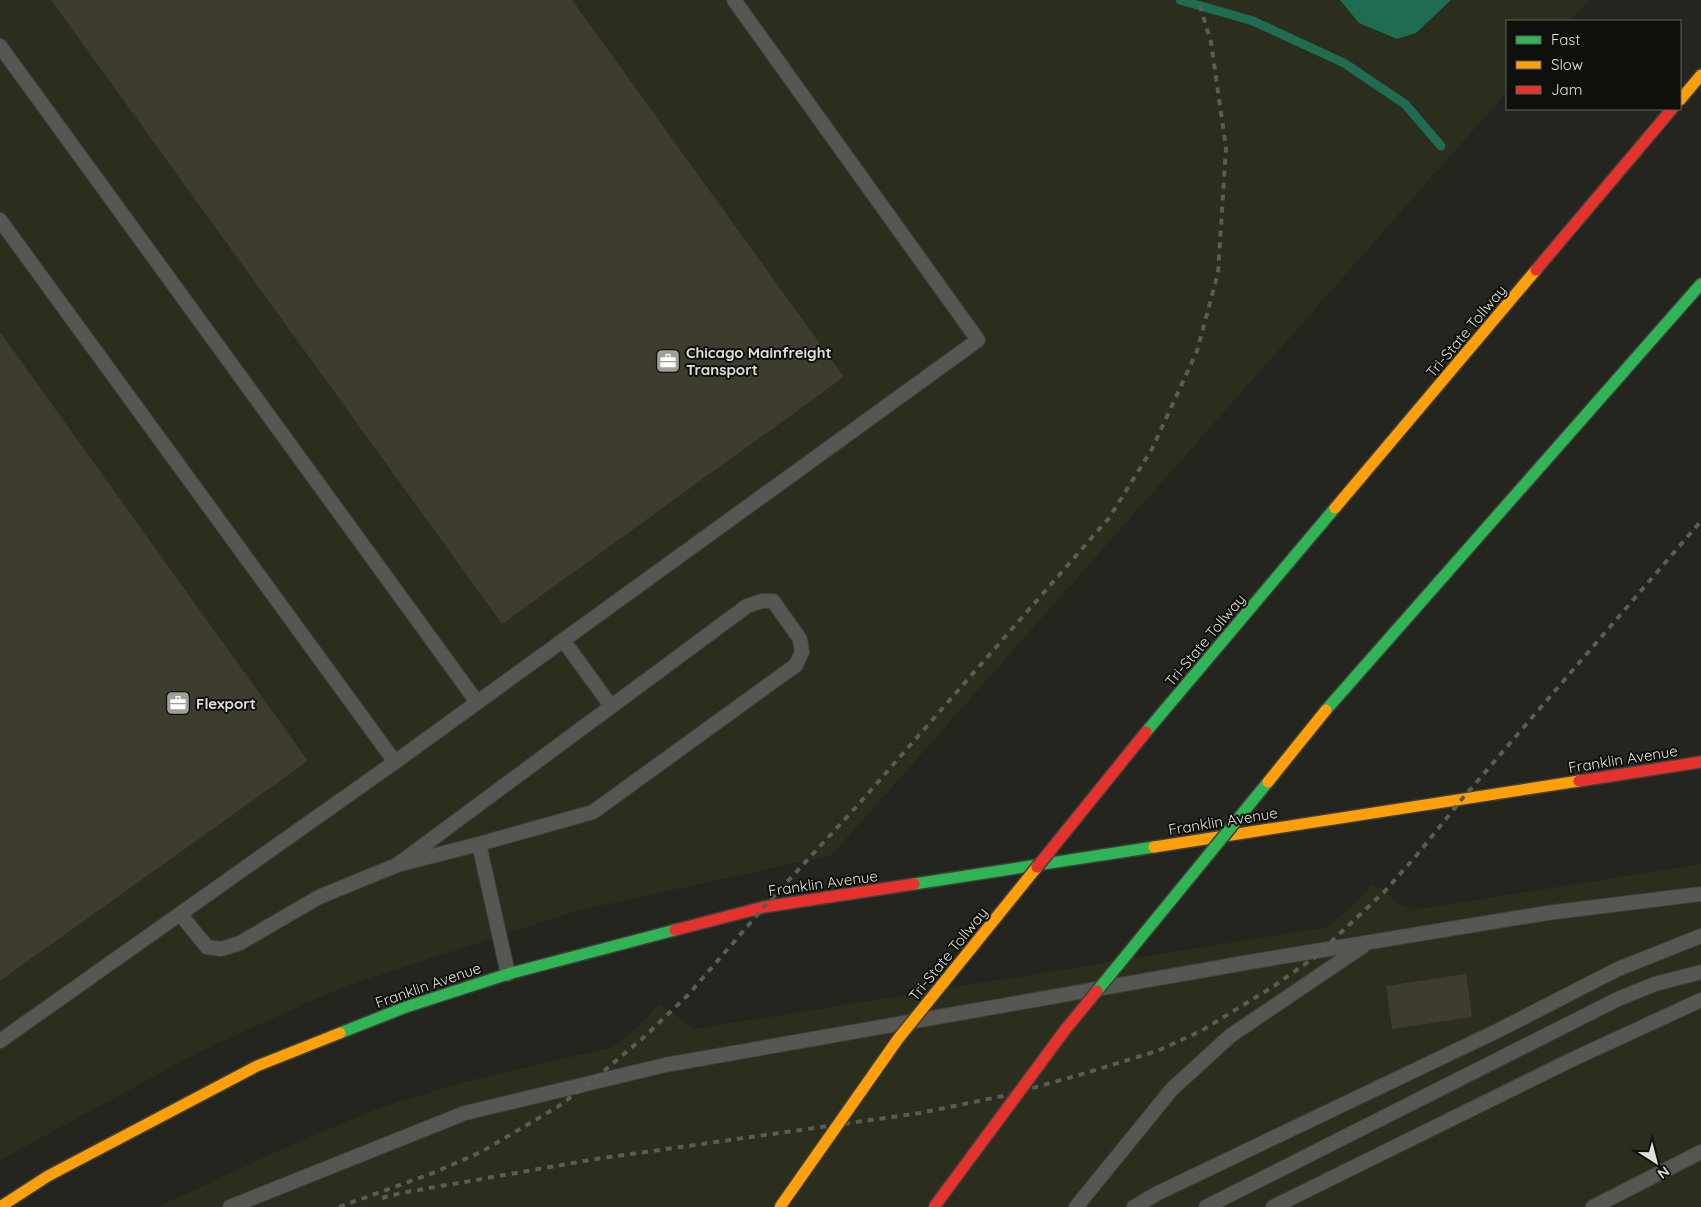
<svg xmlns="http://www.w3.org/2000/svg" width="1701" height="1207" font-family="Quicksand,sans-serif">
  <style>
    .built { fill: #2b2d1d }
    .water { fill: #1f6c52 }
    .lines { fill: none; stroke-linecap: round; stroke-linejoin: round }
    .stream { stroke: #1f6c52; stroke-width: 9 }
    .building { fill: #3e3b2f }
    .lane-casing { stroke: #3f403b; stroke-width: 16 }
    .fast-casing { stroke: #3f403b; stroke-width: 14 }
    .slow-casing { stroke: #3f403b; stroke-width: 14 }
    .jam-casing { stroke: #3f403b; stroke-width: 14 }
    .lane { stroke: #565753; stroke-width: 14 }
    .fast { stroke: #30b455; stroke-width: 11 }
    .slow { stroke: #ff9f0a; stroke-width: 11 }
    .jam { stroke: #e5322d; stroke-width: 11 }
    .rail { stroke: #5b5c57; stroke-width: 4; stroke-dasharray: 6 6; stroke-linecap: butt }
    .fast-bridge-casing { stroke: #3f403b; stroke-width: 14; stroke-linecap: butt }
    .slow-bridge-casing { stroke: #3f403b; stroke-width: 14; stroke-linecap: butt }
    .jam-bridge-casing { stroke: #3f403b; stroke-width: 14; stroke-linecap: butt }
    .fast-bridge { stroke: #30b455; stroke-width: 11 }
    .slow-bridge { stroke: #ff9f0a; stroke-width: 11 }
    .jam-bridge { stroke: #e5322d; stroke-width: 11 }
    .labels { text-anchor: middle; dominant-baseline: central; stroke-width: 4; stroke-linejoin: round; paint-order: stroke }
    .street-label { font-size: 15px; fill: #dfe0d9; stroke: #0f0f0b }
    .poi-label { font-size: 15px; font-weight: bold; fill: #dfe0d9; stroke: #0f0f0b; text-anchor: start }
  </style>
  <rect width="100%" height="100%" fill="#24251f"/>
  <path class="built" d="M0,0H1589L1570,21H1507V92L832,855L577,911L343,987L201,1051L0,1160Z
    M1701,864V1207H157L295,1143L380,1108L464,1082L613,1047L637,1028L659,1004L695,1029L1327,927L1352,906L1372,884L1385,891L1399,904L1413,910Z"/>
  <path class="water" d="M1340,0H1451L1416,33L1397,39L1359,23Z"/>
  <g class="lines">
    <path class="stream" d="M1180,0L1253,21L1344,63L1405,104L1441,146"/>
  </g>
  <path class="building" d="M51,0H572L844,377L502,624Z
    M0,332L308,761L0,981Z
    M1466,974L1472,1017L1392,1029L1386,986Z"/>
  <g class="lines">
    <defs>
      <path id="lane" d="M0,46L477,702
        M0,220L395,762L0,1041
        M563,640L611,706
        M395,762L978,340L734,0
        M479,844L508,974
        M180,914L207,947L221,949L240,943L319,897L397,865L747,606L762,601H773L800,639L802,652L796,665L593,812L479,844L397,865
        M230,1207L465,1113L665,1065L1256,961L1547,913L1701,894
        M1076,1207L1172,1089L1194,1069L1230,1036L1363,946
        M1134,1207L1158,1193L1499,1030L1618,969L1701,936
        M1206,1207L1618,999L1655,984L1701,972
        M1273,1207L1571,1060L1701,1000
        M1593,1207L1701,1152"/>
      <path id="fast" d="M1326,710L1701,284
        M1146,732L1335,508
        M914,884L1154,847
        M340,1033L406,1007L508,974L675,930"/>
      <path id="slow" d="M1680,100L1701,75
        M1335,508L1536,270
        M1154,847L1579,781
        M0,1207L48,1176L257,1066L340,1033"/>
      <path id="jam" d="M1536,270L1672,109
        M1579,781L1701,762
        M675,930L764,907L914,884"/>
    </defs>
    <use href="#lane" class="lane-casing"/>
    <use href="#fast" class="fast-casing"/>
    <use href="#slow" class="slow-casing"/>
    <use href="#jam" class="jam-casing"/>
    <use href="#lane" class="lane"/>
    <use href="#fast" class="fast"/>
    <use href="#slow" class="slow"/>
    <use href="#jam" class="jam"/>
    <path class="rail" d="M382,1198L401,1193L596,1159L920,1113L1008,1095L1086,1073L1157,1051L1201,1031L1274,986L1315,957L1385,891L1416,856L1462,799L1701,521
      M339,1207L433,1173L481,1152L559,1106L592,1081L644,1037L688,995L764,907L857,806L1109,518L1152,449L1197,351L1218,273L1226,148L1211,42L1198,0"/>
    <defs>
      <path id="fast-bridge" d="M1097,991L1268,782"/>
      <path id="slow-bridge" d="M1268,782L1326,710
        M780,1207L898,1039L1037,867"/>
      <path id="jam-bridge" d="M1037,867L1146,732
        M934,1207L1065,1030L1097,991"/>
    </defs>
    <use href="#fast-bridge" class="fast-bridge-casing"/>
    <use href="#slow-bridge" class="slow-bridge-casing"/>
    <use href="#jam-bridge" class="jam-bridge-casing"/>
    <use href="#fast-bridge" class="fast-bridge"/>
    <use href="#slow-bridge" class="slow-bridge"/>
    <use href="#jam-bridge" class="jam-bridge"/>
  </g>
  <defs>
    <symbol id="office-square" viewBox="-11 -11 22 22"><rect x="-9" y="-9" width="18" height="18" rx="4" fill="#9e9f98" stroke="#0f0f0b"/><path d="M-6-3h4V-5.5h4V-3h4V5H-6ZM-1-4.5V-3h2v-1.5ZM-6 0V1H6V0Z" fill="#fff"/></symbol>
  </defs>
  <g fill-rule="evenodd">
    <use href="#office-square" x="654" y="347" width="28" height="28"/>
    <use href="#office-square" x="164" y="689" width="28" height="28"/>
  </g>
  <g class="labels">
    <g class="street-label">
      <text transform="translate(1466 331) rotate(-50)">Tri-State Tollway</text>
      <text transform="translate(1205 640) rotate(-50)">Tri-State Tollway</text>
      <text transform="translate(1623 759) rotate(-9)">Franklin Avenue</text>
      <text transform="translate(1223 821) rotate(-9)">Franklin Avenue</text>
      <text transform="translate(823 883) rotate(-8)">Franklin Avenue</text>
      <text transform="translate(948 954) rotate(-51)">Tri-State Tollway</text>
      <text transform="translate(428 985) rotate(-19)">Franklin Avenue</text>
    </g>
    <g class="poi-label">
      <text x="686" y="352">Chicago Mainfreight<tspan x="686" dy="17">Transport</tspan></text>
      <text x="196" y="703">Flexport</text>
    </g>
  </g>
  <rect x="1506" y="20" width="175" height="90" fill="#0f0f0b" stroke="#62635d"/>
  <rect x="1516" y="36" width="25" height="8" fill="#30b455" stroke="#62635d"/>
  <text x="1551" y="45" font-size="15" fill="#dfe0d9">Fast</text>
  <rect x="1516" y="61" width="25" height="8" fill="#ff9f0a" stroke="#62635d"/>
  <text x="1551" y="70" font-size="15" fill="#dfe0d9">Slow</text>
  <rect x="1516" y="86" width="25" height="8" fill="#e5322d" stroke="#62635d"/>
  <text x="1551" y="95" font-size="15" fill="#dfe0d9">Jam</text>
  <g transform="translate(1656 1162) rotate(144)" stroke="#0f0f0b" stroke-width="4" paint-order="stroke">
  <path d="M0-4L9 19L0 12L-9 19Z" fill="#dfe0d9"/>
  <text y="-8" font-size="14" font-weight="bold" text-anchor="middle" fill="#dfe0d9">N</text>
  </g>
</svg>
